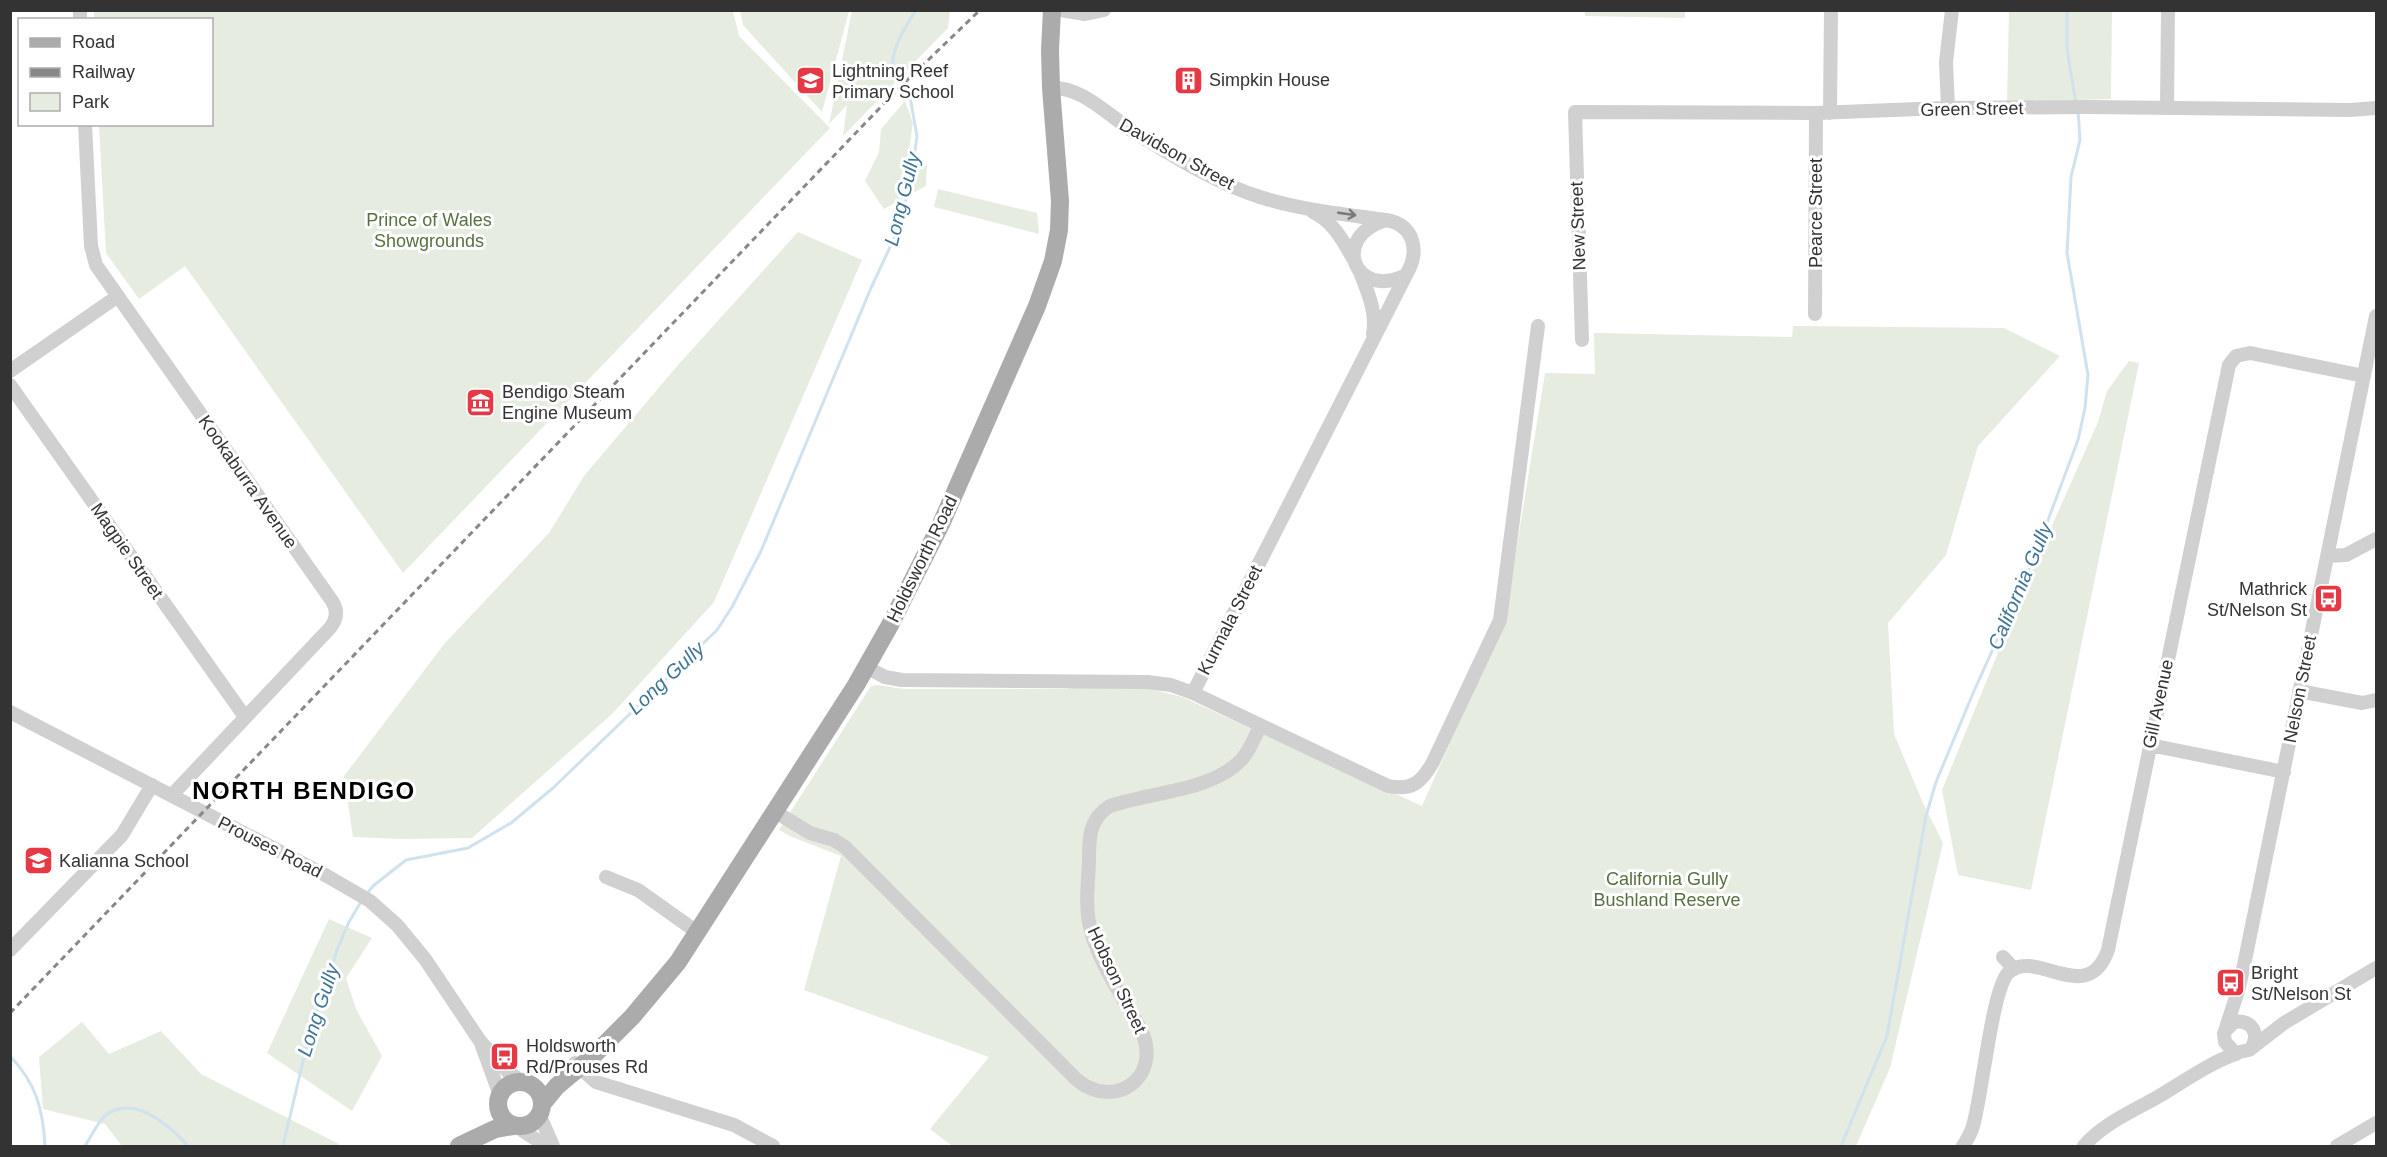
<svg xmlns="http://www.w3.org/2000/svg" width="2387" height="1157" font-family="Helvetica,sans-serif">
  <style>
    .green { fill: #e6ecdf }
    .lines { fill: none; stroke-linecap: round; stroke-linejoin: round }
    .stream { stroke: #cfe2ee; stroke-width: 3 }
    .minor { stroke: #d0d0d0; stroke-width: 14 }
    .major { stroke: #ababab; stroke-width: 18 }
    .rail { stroke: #888; stroke-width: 3; stroke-dasharray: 6 4.5; stroke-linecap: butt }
    .oneway { stroke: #7a7a7a }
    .labels { text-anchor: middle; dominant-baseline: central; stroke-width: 6; stroke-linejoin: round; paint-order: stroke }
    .poi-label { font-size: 18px; fill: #333; stroke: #fff; text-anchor: start }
    .street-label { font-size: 18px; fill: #333; stroke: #fff }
    .park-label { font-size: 18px; fill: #56703f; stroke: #fff }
    .water-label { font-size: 20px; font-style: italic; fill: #3f7597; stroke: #fff }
    .district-label { font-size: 24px; font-weight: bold; letter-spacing: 1.5px; fill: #000; stroke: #fff }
  </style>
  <rect width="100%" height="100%" fill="#fff"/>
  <path class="green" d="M94,11H733L739,36L830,128L403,573L185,266L139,299L106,253L99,125L212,124V20L94,19Z
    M740,11H849L822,112L743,25Z
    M852,11H950L948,28L843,136L847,105L829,124Z
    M1585,11H1685V18L1585,16Z
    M2009,11H2112L2111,99L2007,102Z
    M905,101L913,123L907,162L927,165L926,186L884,209L865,181L879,152L881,129Z
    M938,189L1037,213L1039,234L934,207Z
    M798,232L862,260L714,602L612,714L472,838L401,839L353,837L344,776L445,643L549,533L584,476L678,365Z
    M1793,326L2004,328L2060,356L1978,446L1946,555L1888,623L1894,734L1923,803L1943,843L1890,1068L1856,1146H952L930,1129L989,1057L804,990L841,856L792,837L779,830L871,686L878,685L904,689H1068L1069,685L1146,688L1182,697L1422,806L1505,619L1545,373L1595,374L1594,333L1792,337Z
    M2129,361L2139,363L2031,890L1958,875L1942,790L2026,584L2098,422L2107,391Z
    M329,919L372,938L346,978L356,1009L382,1056L352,1111L267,1053Z
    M82,1022L109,1054L161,1031L201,1074L339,1144L336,1146H122L105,1124L43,1109L39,1057Z"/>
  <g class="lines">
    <path class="stream" d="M2067,10V49L2076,104
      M894,73C888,52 905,28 916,10
      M366,895L373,886L406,860L468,848L511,823L553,788L717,630L732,607L761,551L871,288L897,232L911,179L917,136L910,97
      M10,1056C36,1083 43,1109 45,1146
      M85,1146C91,1137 98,1121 106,1115C135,1094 170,1126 188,1146
      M283,1146L309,1036L337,950L349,922L362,900
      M1841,1146L1887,1036L1926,816L1936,782L1974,691L2033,560L2078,440L2085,408L2088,375L2067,253L2071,177L2080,140L2078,110"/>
    <path class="minor" d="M80,10V20
      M1061,10L1085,14L1104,10
      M1051,88C1082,86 1109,116 1134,132C1172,155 1217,184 1260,197C1300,210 1344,214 1386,220
      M1948,108L1946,62L1952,10
      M2167,108L2168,10
      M1830,113L1831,10
      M85,124L91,246L96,265L332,601C338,610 337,619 330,628L172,795
      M1313,212C1334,222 1343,241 1354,260
      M1386,220C1415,225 1420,252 1406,275C1355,301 1329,237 1386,220Z
      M1360,272C1368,293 1377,312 1373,334
      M1815,314L1816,113
      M2376,316L2245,960L2238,991L2224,1034L2225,1042L2235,1053L2249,1050L2284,1023L2376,968
      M1582,340L1575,112L1816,113L1944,108L2086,107L2350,110L2376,108
      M10,371L118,296
      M10,385L245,717
      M2327,556L2346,555L2376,539
      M866,667L885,677L902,680L1147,682L1171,685L1193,693L1388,786C1412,791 1422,782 1433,762L1500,620L1538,326
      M2299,691L2362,703L2376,700
      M1193,693L1406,275
      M10,712L327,876L370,901L397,925L425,959L480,1041L509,1073L523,1082
      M2150,745L2284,772
      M774,811L810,833L834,840L845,847L1077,1080C1114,1110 1160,1079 1143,1034C1126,1001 1098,963 1090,927C1085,906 1088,883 1089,862C1089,840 1088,819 1110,806C1149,792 1214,791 1242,759C1250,750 1255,737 1260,726
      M606,877L638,890L697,932
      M10,950L122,835L152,785
      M2003,957L2014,969
      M2226,1030L2234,1022C2251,1019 2260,1033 2252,1047
      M482,1046L500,1095
      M575,1063L596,1082L734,1125L773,1146
      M540,1116L553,1146
      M517,1127L546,1146
      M1963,1146C1967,1140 1971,1133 1973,1126C1982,1096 1992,990 2008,973C2035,946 2087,1009 2108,950L2229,365L2236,356L2250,353L2364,376
      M2084,1146C2103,1123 2136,1110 2161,1095C2186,1080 2211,1062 2238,1053
      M2337,1146L2376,1123"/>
    <path class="major" d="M498 1104a22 22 0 1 1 44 0a22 22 0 1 1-44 0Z
      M543,1103L557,1086L593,1056L632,1017L678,962L856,685L890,625L941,524L1037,306L1053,261L1059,230L1060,201L1051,88L1050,50L1052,10
      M459,1146L495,1129L513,1126"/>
    <path class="rail" d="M10,1013L898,89L980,10"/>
  </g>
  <defs><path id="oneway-shaft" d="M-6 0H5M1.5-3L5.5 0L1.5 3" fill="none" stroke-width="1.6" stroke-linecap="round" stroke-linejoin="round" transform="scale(1.5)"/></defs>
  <use class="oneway" href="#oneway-shaft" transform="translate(1347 214) rotate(8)"/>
  <defs>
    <symbol id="building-square" viewBox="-11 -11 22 22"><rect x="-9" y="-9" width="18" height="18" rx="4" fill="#e63946" stroke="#fff"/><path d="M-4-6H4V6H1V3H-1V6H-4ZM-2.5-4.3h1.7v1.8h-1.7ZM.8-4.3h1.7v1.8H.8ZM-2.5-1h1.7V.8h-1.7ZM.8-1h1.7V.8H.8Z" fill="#fff"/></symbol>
    <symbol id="school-square" viewBox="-11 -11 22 22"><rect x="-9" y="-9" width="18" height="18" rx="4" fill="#e63946" stroke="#fff"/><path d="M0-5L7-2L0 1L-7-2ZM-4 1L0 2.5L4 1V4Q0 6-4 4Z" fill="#fff"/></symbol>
    <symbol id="museum-square" viewBox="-11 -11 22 22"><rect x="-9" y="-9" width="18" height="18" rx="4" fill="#e63946" stroke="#fff"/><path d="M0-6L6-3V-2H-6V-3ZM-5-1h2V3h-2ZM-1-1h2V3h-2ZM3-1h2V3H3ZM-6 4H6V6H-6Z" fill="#fff"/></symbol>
    <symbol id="bus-square" viewBox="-11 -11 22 22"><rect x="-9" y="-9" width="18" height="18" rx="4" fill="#e63946" stroke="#fff"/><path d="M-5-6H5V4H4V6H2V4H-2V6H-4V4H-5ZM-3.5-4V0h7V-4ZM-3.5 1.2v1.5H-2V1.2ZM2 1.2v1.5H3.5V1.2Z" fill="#fff"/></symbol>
  </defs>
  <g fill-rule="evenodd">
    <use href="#building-square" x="1172" y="64" width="33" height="33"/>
    <use href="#school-square" x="794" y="64" width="33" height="33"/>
    <use href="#museum-square" x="464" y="386" width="33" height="33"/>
    <use href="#bus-square" x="2312" y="582" width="33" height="33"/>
    <use href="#school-square" x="22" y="844" width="33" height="33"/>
    <use href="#bus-square" x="2214" y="966" width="33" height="33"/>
    <use href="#bus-square" x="488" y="1040" width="33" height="33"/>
  </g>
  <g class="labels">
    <g class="poi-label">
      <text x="832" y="71">Lightning Reef<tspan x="832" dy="21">Primary School</tspan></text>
      <text x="1209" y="80">Simpkin House</text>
      <text x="502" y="392">Bendigo Steam<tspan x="502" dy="21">Engine Museum</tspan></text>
      <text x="2307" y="589" text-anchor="end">Mathrick<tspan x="2307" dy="21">St/Nelson St</tspan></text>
      <text x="59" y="861">Kalianna School</text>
      <text x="2251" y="973">Bright<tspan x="2251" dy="21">St/Nelson St</tspan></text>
      <text x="526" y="1046">Holdsworth<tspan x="526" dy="21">Rd/Prouses Rd</tspan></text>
    </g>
    <g class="street-label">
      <text transform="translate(1972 109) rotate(-1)">Green Street</text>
      <text transform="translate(1177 154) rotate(29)">Davidson Street</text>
      <text transform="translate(1816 213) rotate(-90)">Pearce Street</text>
      <text transform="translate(1578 226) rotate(-92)">New Street</text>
      <text transform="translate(248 482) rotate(55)">Kookaburra Avenue</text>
      <text transform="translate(127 551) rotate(55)">Magpie Street</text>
      <text transform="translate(922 559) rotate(-64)">Holdsworth Road</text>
      <text transform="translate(1230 620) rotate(-63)">Kurmala Street</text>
      <text transform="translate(2300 689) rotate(-79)">Nelson Street</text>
      <text transform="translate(2158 704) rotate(-78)">Gill Avenue</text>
      <text transform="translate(270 847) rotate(27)">Prouses Road</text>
      <text transform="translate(1117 980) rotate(65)">Hobson Street</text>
    </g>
    <g class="park-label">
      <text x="429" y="220">Prince of Wales<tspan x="429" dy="21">Showgrounds</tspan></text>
      <text x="1667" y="879">California Gully<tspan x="1667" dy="21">Bushland Reserve</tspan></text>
    </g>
    <g class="water-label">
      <text transform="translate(902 199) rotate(-76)">Long Gully</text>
      <text transform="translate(2020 586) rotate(-67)">California Gully</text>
      <text transform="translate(666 678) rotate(-43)">Long Gully</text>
      <text transform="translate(318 1010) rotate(-72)">Long Gully</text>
    </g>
    <g class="district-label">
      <text x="304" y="790">NORTH BENDIGO</text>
    </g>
  </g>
  <rect width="2387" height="1157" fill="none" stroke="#333333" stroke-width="24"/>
  <rect x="18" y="18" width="195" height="108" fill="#ffffff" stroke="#adadad" stroke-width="1.5"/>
  <rect x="30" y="38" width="30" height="9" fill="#ababab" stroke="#adadad" stroke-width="1.5"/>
  <text x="72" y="48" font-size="18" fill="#333333">Road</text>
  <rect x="30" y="68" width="30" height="9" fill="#888888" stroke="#adadad" stroke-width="1.5"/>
  <text x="72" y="78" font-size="18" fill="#333333">Railway</text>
  <rect x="30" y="93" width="30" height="18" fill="#e6ecdf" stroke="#adadad" stroke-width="1.5"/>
  <text x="72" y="108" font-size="18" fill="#333333">Park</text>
</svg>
